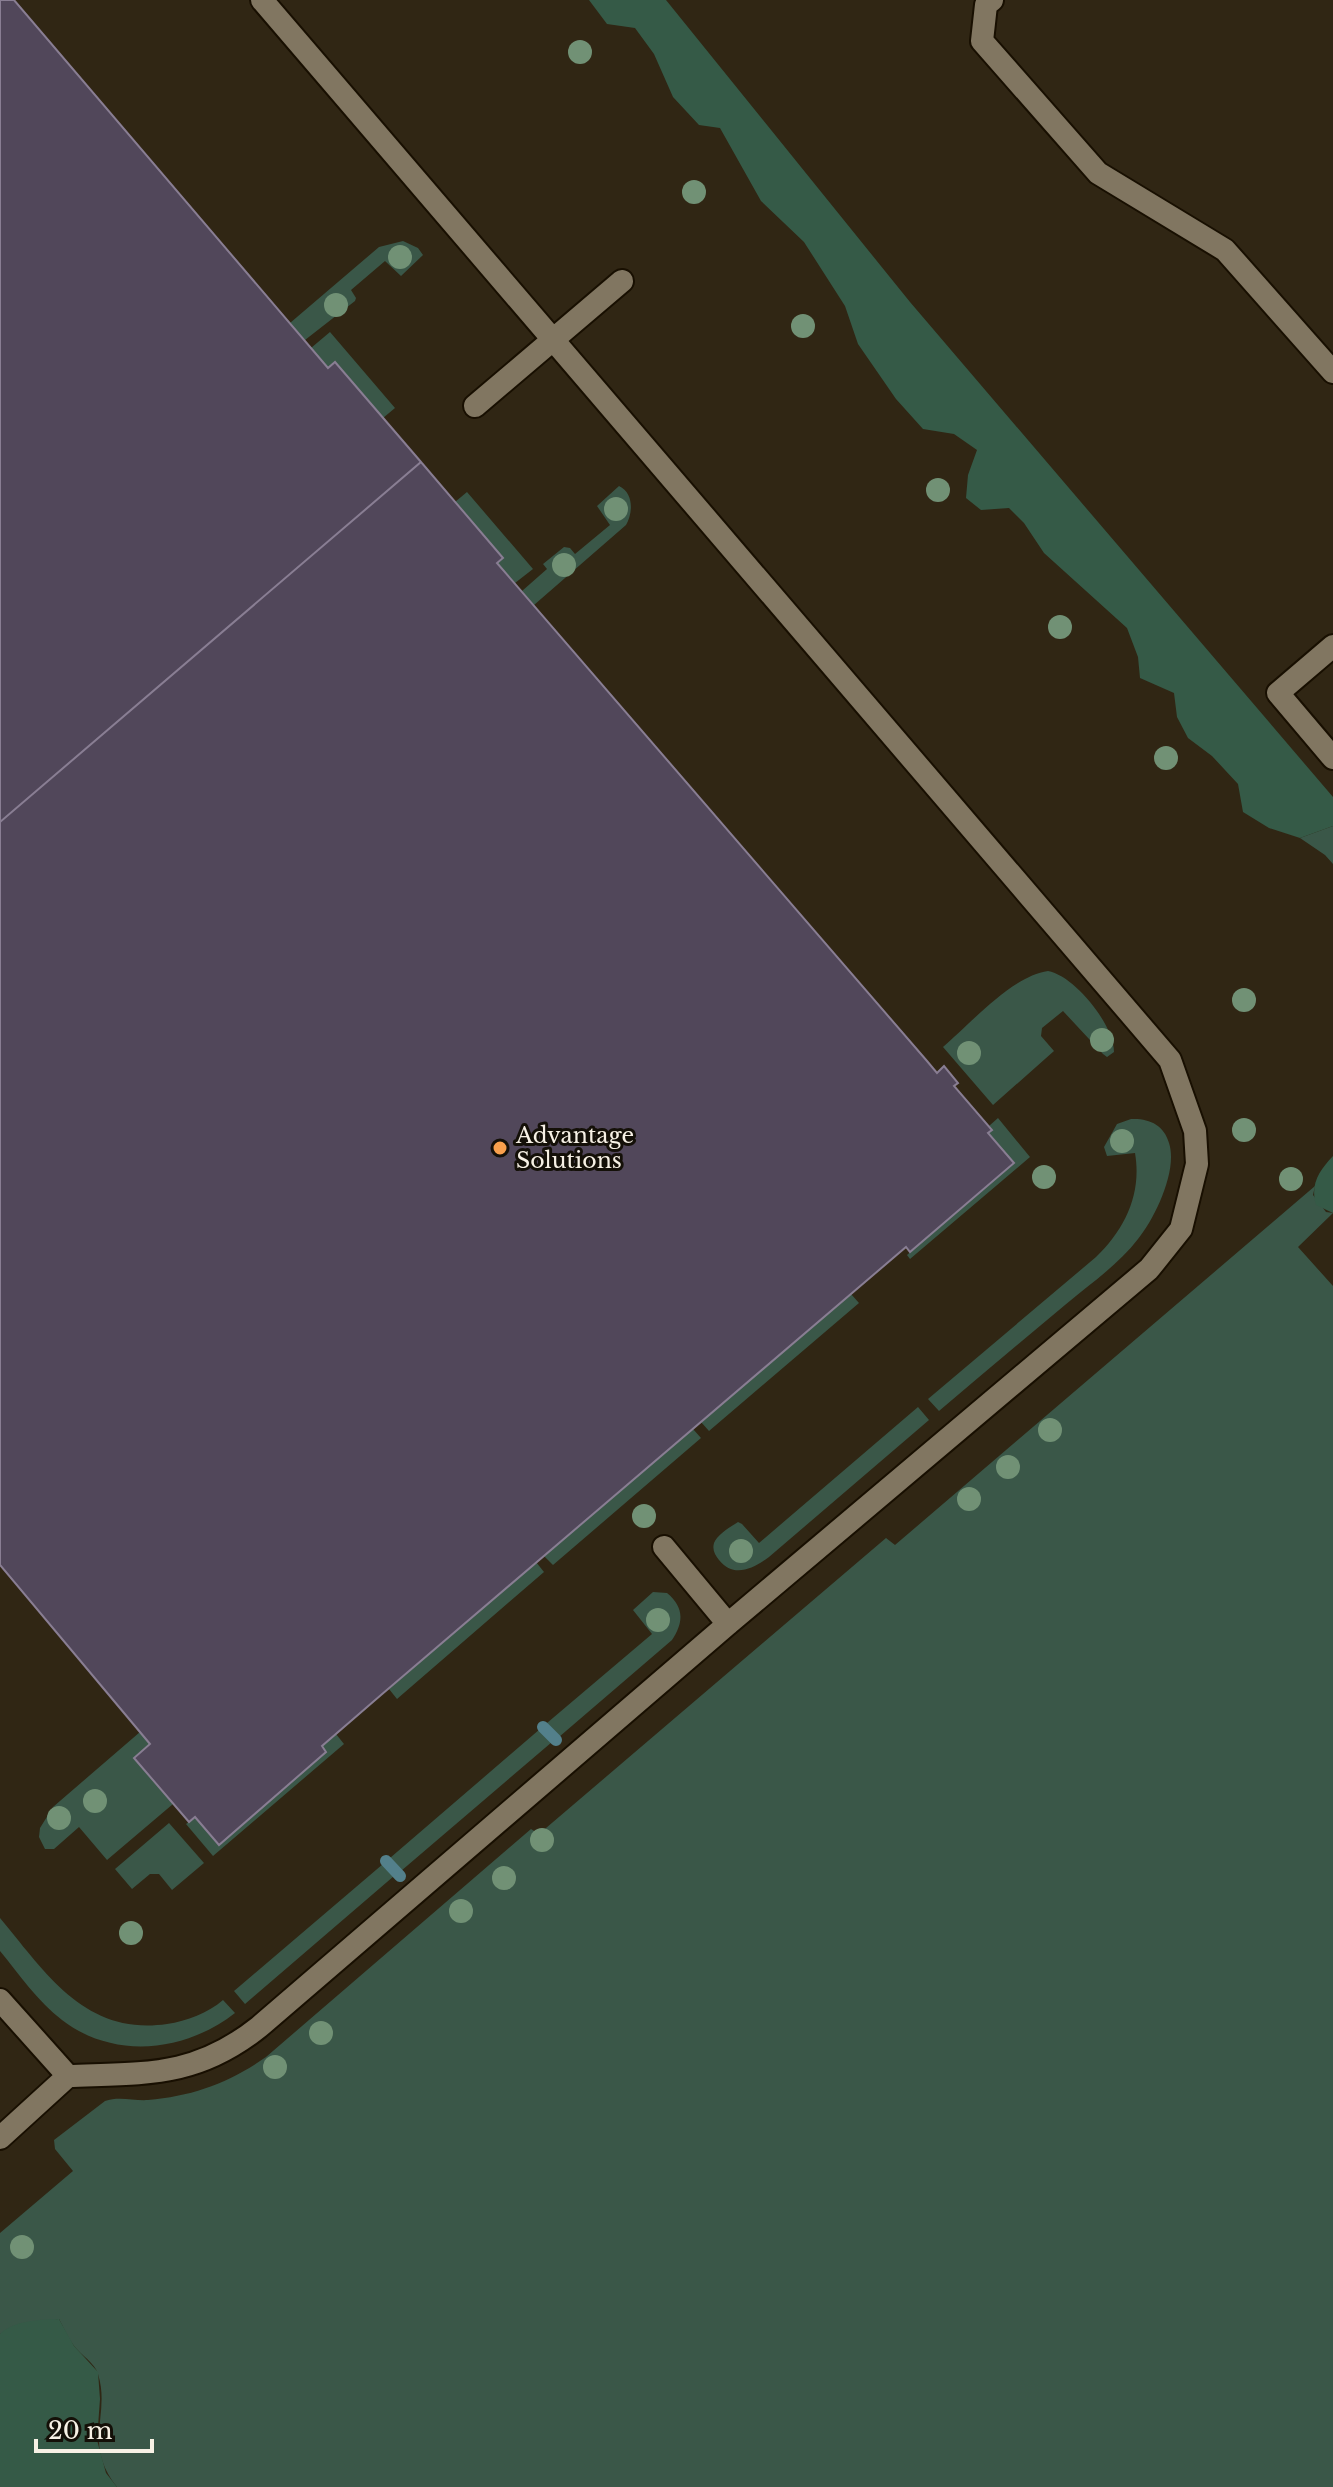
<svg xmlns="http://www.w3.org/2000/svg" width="1333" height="2487" font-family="'Libre Baskerville',serif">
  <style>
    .green { fill: #3a5748 }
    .forest { fill: #355a47 }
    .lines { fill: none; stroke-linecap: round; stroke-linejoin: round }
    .stream { stroke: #53808b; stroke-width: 12 }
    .building { fill: #51475a; stroke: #897e93; stroke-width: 2 }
    .lane-casing { stroke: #180f01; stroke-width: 26 }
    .lane { stroke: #817661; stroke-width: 22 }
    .tree { fill: #719175 }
    .poi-dot { fill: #f9a04d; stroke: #141008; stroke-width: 3 }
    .labels { text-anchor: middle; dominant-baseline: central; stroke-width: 6; stroke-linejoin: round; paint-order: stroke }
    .poi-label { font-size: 22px; fill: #f7f1e5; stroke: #141008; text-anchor: start }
  </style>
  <rect width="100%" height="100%" fill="#302614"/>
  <path class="green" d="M403,241L418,248L423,255L401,276L385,261L351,290L356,298L355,301L305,340L290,323L379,247Z
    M330,332L395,408L383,418L335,362L328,368L311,348Z
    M619,486C634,493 633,513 626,525L534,605L522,591L547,569L543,564L564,547L570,548L575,554L610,525L597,506Z
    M467,492L533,569L515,583L497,563L503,558L455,502Z
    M1333,826V864L1325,855L1300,838Z
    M1048,971C1075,976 1114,1025 1114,1052L1107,1057L1103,1054L1063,1011L1042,1028L1041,1036L1054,1051L993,1105L943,1047C970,1024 1012,976 1048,971Z
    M998,1118L1030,1157L910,1259L907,1255L1013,1163L988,1133L992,1130L989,1126Z
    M1131,1119C1149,1118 1164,1125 1169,1143C1178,1170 1155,1218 1138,1239C1118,1265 1090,1284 1065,1305C1023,1340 981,1375 939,1411L928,1399L1096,1257C1125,1229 1142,1194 1135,1153L1107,1156L1104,1147L1117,1124Z
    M1315,1186L1313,1195L1326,1212L1333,1213L1298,1247L1333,1286V2487H117C82,2442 111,2416 98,2374C95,2363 81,2355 74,2346C68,2338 64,2328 59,2319L0,2334V2233L73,2171L55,2149L54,2140L105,2101C119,2096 134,2101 148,2100C193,2096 229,2083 266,2057L531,1829L539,1834L886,1538L895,1545Z
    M851,1294L859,1303L709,1431L701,1422Z
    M918,1407L929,1420L769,1557C754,1568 734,1579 719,1560C715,1555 712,1550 714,1543C717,1535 730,1527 738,1522L742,1524L759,1543Z
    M693,1429L701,1438L553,1565L544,1556Z
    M536,1562L544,1572L397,1699L389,1689Z
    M653,1592L667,1593C684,1607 684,1622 672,1640L559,1737L547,1723L652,1634L633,1610Z
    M540,1729L552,1742L401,1871L390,1858Z
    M140,1732L150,1744L134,1758L173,1804L107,1860L79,1827L54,1849H45L39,1837L40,1828L53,1807Z
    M336,1734L344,1744L213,1856L186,1824L195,1817L219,1844L326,1752L322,1746Z
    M169,1823L204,1863L172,1890L159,1874H150L132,1889L115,1869Z
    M383,1864L394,1876L245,2004L234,1991Z
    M0,1918C46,1973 85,2036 167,2024C187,2021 208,2013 223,2000L235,2013C185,2052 114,2060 62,2020C38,2002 19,1974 0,1951Z"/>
  <path class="forest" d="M589,0H666L910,302L1333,797V826L1300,838L1269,828L1243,812L1238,784L1212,756L1188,738L1177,717L1174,693L1140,678L1138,657L1127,628L1044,553L1024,523L1009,508L981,510L966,498L968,475L977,450L954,434L923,429L896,399L858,344L845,306L804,242L761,201L720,128L699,125L673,97L654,54L635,28L607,24Z
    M1333,1156V1213L1316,1205C1310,1184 1319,1171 1333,1156Z
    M59,2319L74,2346L98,2372L100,2399L97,2440L106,2473L117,2487H0V2334C14,2320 40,2320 59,2319Z"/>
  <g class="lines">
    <path class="stream" d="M543,1727L556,1740
      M386,1861L400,1876"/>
  </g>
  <path class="building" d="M0,0H14L328,368L335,362L421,462L0,822Z
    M421,462L503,558L497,563L927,1061L937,1073L944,1066L958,1083L954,1086L992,1130L988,1133L1014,1163L910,1252L906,1247L381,1695L322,1746L326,1752L219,1845L195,1817L189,1822L134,1758L150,1744L0,1565V822Z"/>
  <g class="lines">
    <defs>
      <path id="lane" d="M992,0L986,5L982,41L1098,173L1225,250L1333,372
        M475,406L622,281
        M1333,646L1278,693L1333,758
        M664,1547L728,1624
        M0,2000L68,2076L0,2138
        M68,2076C145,2073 195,2078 259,2027L728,1624L1149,1269L1181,1229L1197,1164L1195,1131L1170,1060L262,0"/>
    </defs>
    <use href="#lane" class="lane-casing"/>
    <use href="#lane" class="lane"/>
  </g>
  <g class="tree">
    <circle cx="580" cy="52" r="12"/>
    <circle cx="694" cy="192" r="12"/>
    <circle cx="400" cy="257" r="12"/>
    <circle cx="336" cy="305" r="12"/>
    <circle cx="803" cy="326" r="12"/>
    <circle cx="938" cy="490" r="12"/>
    <circle cx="616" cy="509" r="12"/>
    <circle cx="564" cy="565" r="12"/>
    <circle cx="1060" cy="627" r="12"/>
    <circle cx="1166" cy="758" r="12"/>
    <circle cx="1244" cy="1000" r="12"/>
    <circle cx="1102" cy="1040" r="12"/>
    <circle cx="969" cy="1053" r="12"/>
    <circle cx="1244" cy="1130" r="12"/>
    <circle cx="1122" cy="1141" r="12"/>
    <circle cx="1044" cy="1177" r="12"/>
    <circle cx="1291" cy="1179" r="12"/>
    <circle cx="1050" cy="1430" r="12"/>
    <circle cx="1008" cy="1467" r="12"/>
    <circle cx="969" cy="1499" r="12"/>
    <circle cx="644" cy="1516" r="12"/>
    <circle cx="741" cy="1551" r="12"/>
    <circle cx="658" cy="1620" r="12"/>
    <circle cx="95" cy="1801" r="12"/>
    <circle cx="59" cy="1818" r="12"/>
    <circle cx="542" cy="1840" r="12"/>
    <circle cx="504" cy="1878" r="12"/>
    <circle cx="461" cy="1911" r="12"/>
    <circle cx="131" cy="1933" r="12"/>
    <circle cx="321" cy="2033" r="12"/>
    <circle cx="275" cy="2067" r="12"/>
    <circle cx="22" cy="2247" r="12"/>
  </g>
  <circle class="poi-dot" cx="500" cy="1148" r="8"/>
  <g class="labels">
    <g class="poi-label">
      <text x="516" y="1135">Advantage<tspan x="516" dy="25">Solutions</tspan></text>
    </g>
  </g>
  <path d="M36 2439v12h116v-12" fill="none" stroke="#f7f1e5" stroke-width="4"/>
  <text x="48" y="2439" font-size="24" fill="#f7f1e5" stroke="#141008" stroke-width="6" paint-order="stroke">20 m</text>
</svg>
